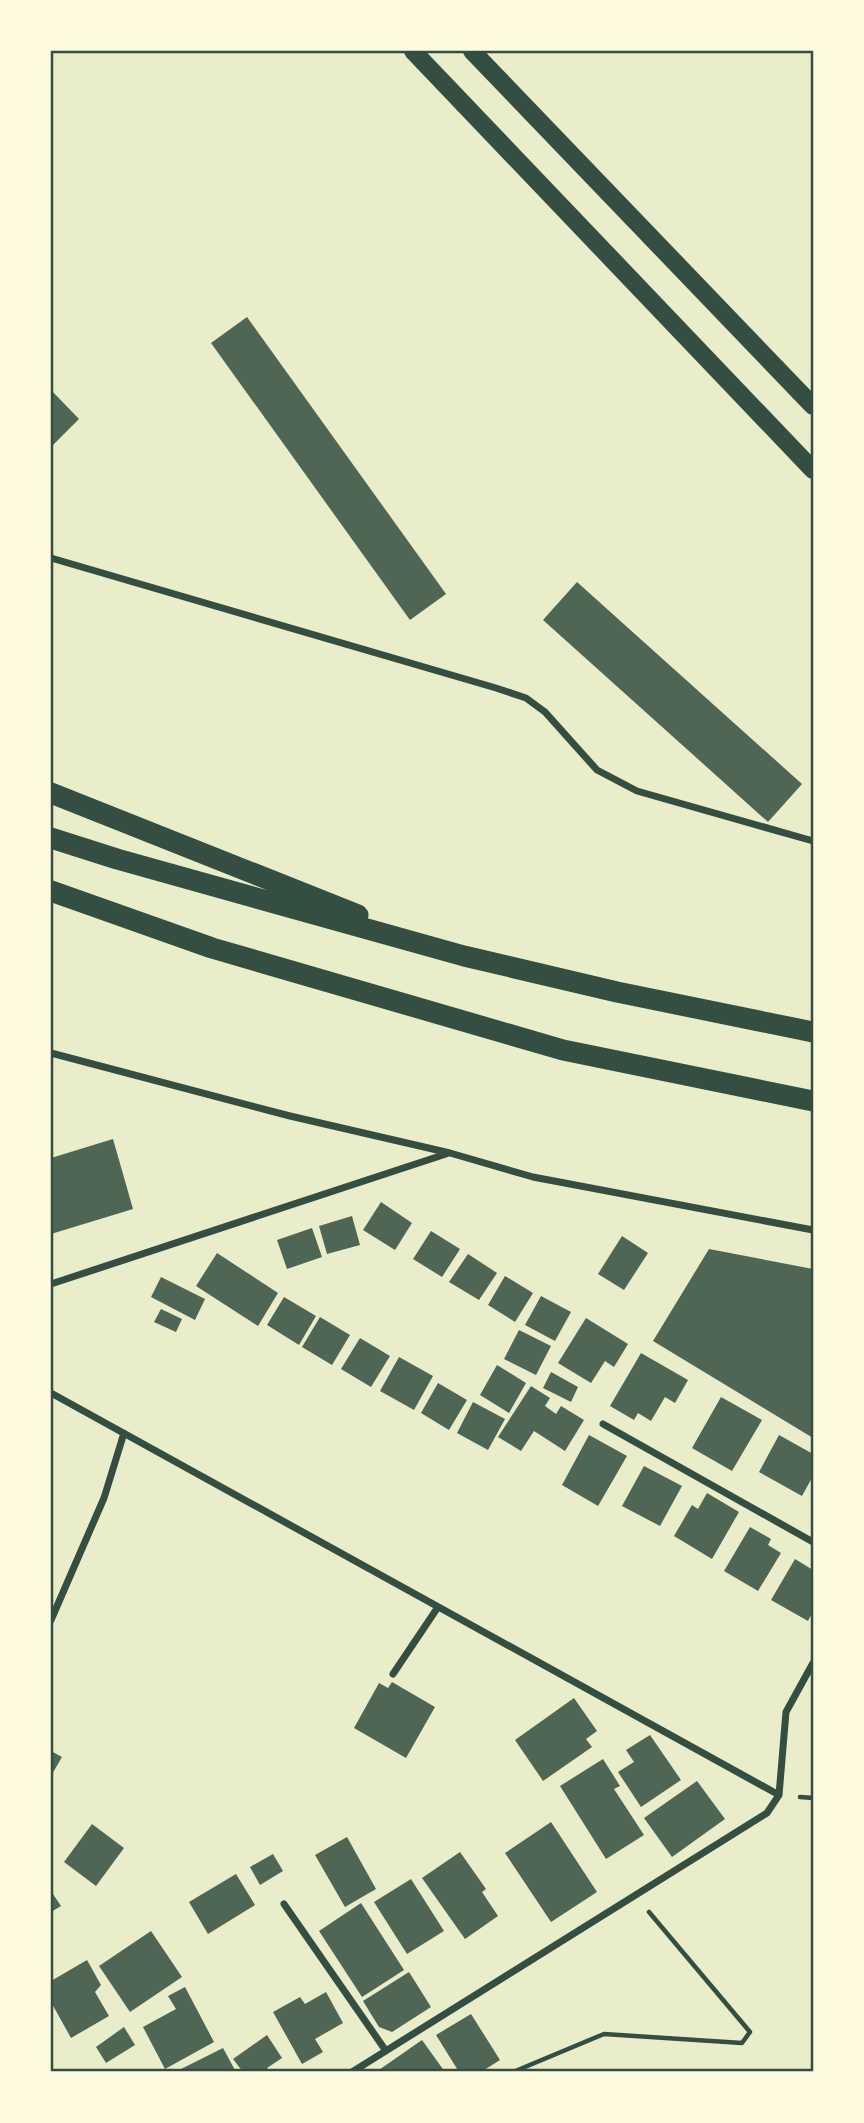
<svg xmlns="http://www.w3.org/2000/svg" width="864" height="2123" font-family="'Fira Sans',sans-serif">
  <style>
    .building { fill: #4f6655 }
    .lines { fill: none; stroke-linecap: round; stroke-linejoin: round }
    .path { stroke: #344e41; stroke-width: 4.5 }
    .minor { stroke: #344e41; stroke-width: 7 }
    .primary { stroke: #344e41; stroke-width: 18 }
    .motorway { stroke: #344e41; stroke-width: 21 }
    .neatline { fill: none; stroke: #344e41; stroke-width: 2.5 }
  </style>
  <rect width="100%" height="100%" fill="#e9edc9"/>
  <path class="building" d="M247,317L446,594L410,620L211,343Z
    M51,390L79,419L51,447Z
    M577,582L802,784L768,822L543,620Z
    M113,1139L133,1209L51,1234V1158Z
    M381,1202L412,1223L395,1250L363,1230Z
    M352,1216L360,1245L327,1254L319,1226Z
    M312,1228L322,1257L287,1269L277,1240Z
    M431,1231L460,1249L442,1277L413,1259Z
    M622,1236L648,1253L624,1290L598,1274Z
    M709,1249L813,1269V1438L653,1341Z
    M217,1253L278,1293L258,1326L196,1286Z
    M468,1254L497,1273L479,1300L449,1282Z
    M505,1276L533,1293L515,1322L488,1305Z
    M161,1277L205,1299L195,1320L151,1297Z
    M541,1296L571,1312L555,1341L525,1325Z
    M284,1297L316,1316L299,1345L267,1325Z
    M161,1309L182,1319L176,1332L154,1322Z
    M320,1317L350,1335L332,1365L302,1347Z
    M586,1318L628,1344L614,1367L605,1361L591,1383L558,1363Z
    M519,1330L551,1346L536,1375L504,1359Z
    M360,1338L390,1356L371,1387L341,1369Z
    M641,1353L688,1380L675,1403L665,1397L651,1421L638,1413L634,1420L610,1406Z
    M399,1357L433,1376L414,1410L380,1391Z
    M497,1365L526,1383L509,1413L480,1395Z
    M551,1372L578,1387L571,1402L543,1388Z
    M438,1383L467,1400L449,1430L421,1413Z
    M531,1386L550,1398L545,1406L556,1414L561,1406L584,1420L565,1451L534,1431L521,1451L498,1437Z
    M721,1397L762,1420L732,1471L692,1448Z
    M473,1402L505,1419L488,1450L457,1433Z
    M589,1435L627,1456L598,1506L562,1485Z
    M779,1435L813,1454V1476L802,1496L759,1472Z
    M644,1466L682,1486L660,1526L622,1506Z
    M707,1493L739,1512L712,1559L674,1536L692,1505L698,1509Z
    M750,1527L771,1539L768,1545L781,1553L758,1591L724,1571Z
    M795,1559L813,1570V1611L808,1621L771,1600Z
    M392,1682L435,1707L406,1758L354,1728L379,1683L388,1688Z
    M574,1698L597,1731L586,1739L592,1747L543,1781L515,1740Z
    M650,1735L681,1780L641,1807L618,1772L634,1762L626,1750Z
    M51,1751L62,1757L51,1776Z
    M603,1759L620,1786L614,1789L644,1835L606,1859L560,1786Z
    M697,1781L725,1819L672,1857L644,1818Z
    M551,1822L597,1892L551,1922L505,1853Z
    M92,1824L124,1848L96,1886L64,1862Z
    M347,1837L376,1889L345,1907L315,1855Z
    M460,1852L486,1889L482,1892L498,1916L465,1939L422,1878Z
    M273,1854L283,1871L260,1885L250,1867Z
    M236,1874L255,1905L208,1934L189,1902Z
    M411,1879L444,1931L407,1954L374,1902Z
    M51,1891L61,1906L51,1912Z
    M361,1903L404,1970L362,1997L319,1931Z
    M151,1931L182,1977L130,2012L99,1966Z
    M87,1960L101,1985L95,1992L109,2016L71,2038L51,2002V1981Z
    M409,1972L431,2007L392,2032L379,2027L363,2001Z
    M185,1987L214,2042L165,2069L143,2027L176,2009L168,1996Z
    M326,1992L343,2023L315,2039L323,2052L302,2064L273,2012L300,1997L305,2004Z
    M471,2014L500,2060L481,2072H459L436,2035Z
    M124,2027L135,2045L106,2063L96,2047Z
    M267,2035L282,2058L267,2068L270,2072H243L233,2059Z
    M422,2040L445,2072H376Z
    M223,2048L236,2072H183L181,2069Z"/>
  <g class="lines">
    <path class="path" d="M800,1797L813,1798
      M513,2072L604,2034L742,2043L750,2032L649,1912"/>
    <path class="minor" d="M51,558L496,688L526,698L545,712L597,770L637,791L813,841
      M51,1053L290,1116L450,1153L533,1177L813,1230
      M51,1284L449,1153
      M51,1393L779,1795
      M603,1424L813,1542
      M51,1620L104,1498L124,1433
      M393,1674L438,1607
      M284,1904L386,2051
      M352,2072L767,1813L779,1795L786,1712L813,1663"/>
    <path class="primary" d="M413,51L813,470
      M472,51L813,406"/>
    <path class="motorway" d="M51,793L358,915
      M51,838L117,859L464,956L617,992L813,1032
      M51,891L212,948L563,1050L813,1101"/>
  </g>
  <rect width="864" height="2123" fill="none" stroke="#fefae0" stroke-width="105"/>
  <rect x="52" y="52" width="760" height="2018" class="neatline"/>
</svg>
